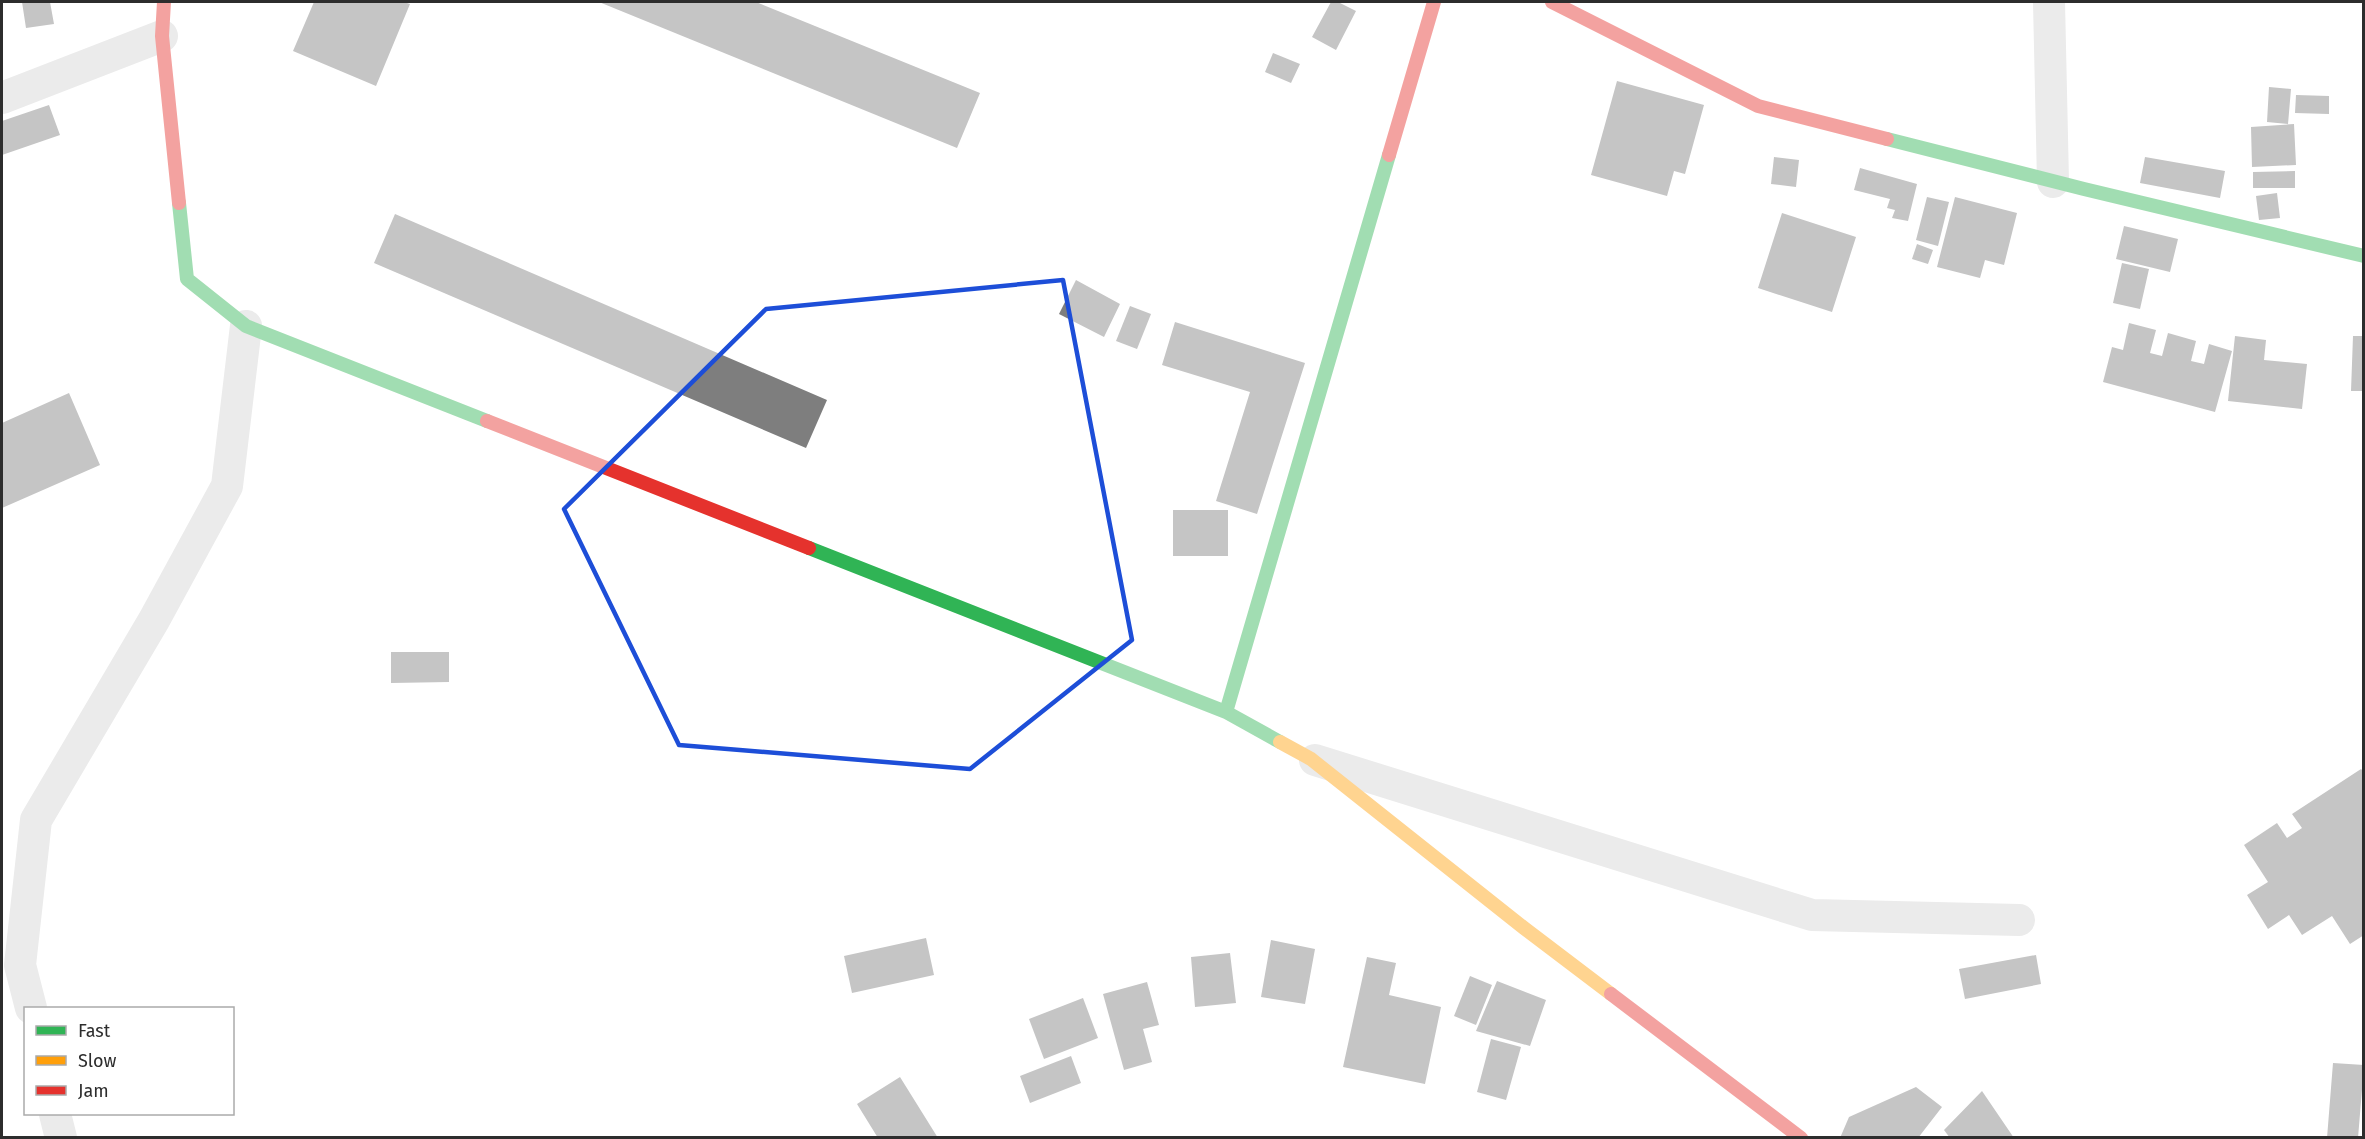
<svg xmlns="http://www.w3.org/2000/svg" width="2365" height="1139" font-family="'Fira Sans',sans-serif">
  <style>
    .building { fill: #7e7e7e }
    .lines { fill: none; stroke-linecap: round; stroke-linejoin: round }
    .street { stroke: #d2d2d2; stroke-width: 32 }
    .fast { stroke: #30b455; stroke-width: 14 }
    .slow { stroke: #ff9f0a; stroke-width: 14 }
    .jam { stroke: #e5322d; stroke-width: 14 }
    .marked { fill: none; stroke: #1d4ed8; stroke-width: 4.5; stroke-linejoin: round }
  </style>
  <rect width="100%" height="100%" fill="#fff"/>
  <path class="building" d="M22,2H50L54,24L26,28Z
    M314,2H404L410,4L376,86L293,51Z
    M599,2H756L980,93L957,148Z
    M1331,2H1338L1356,11L1336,50L1312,37Z
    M1273,53L1300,64L1291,83L1265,72Z
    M1617,81L1704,105L1685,174L1674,171L1667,196L1591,175Z
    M2269,87L2291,89L2288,124L2267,122Z
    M2296,95L2329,96V114L2295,113Z
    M49,105L60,135L2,155V121Z
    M2294,124L2296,165L2252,167L2251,127Z
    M1774,157L1799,160L1796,187L1771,184Z
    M2145,157L2225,171L2220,198L2140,183Z
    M1860,168L1917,184L1908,221L1892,218L1895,210L1887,208L1890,199L1854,190Z
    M2295,171V188H2253V172Z
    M2277,193L2280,218L2259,220L2256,196Z
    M1927,197L1949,202L1938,246L1916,240Z
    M1955,197L2017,213L2004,265L1985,260L1980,278L1937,267Z
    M1782,213L1856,237L1832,312L1758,288Z
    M395,214L827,400L806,448L374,263Z
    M2124,226L2178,239L2170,272L2116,259Z
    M1917,244L1933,250L1928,264L1912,259Z
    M2122,263L2149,269L2140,309L2113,303Z
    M1076,280L1120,304L1104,337L1059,314Z
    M1130,306L1151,314L1137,349L1116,341Z
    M1175,322L1305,363L1257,514L1216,501L1250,392L1162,365Z
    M2129,323L2156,330L2150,353L2162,356L2168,333L2196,341L2191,361L2204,364L2209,344L2232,351L2215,412L2103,382L2112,347L2123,350Z
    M2235,336L2266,340L2264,360L2307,364L2302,409L2228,401Z
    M2353,336H2364V391H2351Z
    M69,393L100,465L2,508V423Z
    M1173,510H1228V556H1173Z
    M391,652H449V682L391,683Z
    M2361,769L2364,772V935L2350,944L2332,916L2302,935L2289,915L2268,929L2247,895L2268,882L2244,845L2277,823L2287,838L2302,828L2292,814Z
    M926,938L934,975L852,993L844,956Z
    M1271,940L1315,949L1305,1004L1261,997Z
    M1230,953L1236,1003L1195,1007L1191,957Z
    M2036,955L2041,984L1965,999L1959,969Z
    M1367,957L1396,963L1389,995L1441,1007L1425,1084L1343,1067Z
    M1470,976L1492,985L1476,1025L1454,1016Z
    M1497,981L1546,1000L1530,1046L1476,1031Z
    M1147,982L1159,1025L1143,1029L1152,1062L1124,1070L1103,994Z
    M1083,998L1098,1038L1044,1059L1029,1019Z
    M1491,1039L1521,1047L1506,1100L1477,1092Z
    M1071,1056L1081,1083L1030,1103L1020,1076Z
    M2333,1063L2364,1065L2358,1138H2327Z
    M900,1077L938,1138H878L857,1104Z
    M1916,1087L1942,1107L1918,1138H1840L1849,1117Z
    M1982,1091L2014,1138H1950L1944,1130Z"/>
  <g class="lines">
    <path class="street" d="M2049,2L2053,182
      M2,98L162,36
      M1315,760L1812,915L2019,920
      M31,1008L20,965L36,820L154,620L227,486L246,326
      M55,1114L61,1138"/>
    <path class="fast" d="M1887,139L2084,189L2364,256
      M179,203L187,279L246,326L487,421
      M809,548L1226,712L1280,742
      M1226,712L1389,155"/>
    <path class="slow" d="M1280,742L1311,759L1524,928L1611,994"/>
    <path class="jam" d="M164,2L162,36L179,203
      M1552,2L1758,106L1887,139
      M1389,155L1434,2
      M487,421L809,548
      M1611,994L1801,1138"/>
  </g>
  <path d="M0 0H2365V1139H0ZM1063,280L1132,640L970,769L679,745L564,509L766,309Z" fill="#fff" fill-opacity=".55" fill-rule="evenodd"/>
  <path class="marked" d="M1063,280L1132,640L970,769L679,745L564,509L766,309Z"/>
  <rect width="2365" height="1139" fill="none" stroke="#2d2d2d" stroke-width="6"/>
  <rect x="24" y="1007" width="210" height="108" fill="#ffffff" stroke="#ababab" stroke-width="1.5"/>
  <rect x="36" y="1026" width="30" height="9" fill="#30b455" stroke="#ababab" stroke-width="1.5"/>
  <text x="78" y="1037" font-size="18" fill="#2d2d2d">Fast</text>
  <rect x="36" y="1056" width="30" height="9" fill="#ff9f0a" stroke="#ababab" stroke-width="1.5"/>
  <text x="78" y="1067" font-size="18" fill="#2d2d2d">Slow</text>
  <rect x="36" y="1086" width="30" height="9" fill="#e5322d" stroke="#ababab" stroke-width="1.5"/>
  <text x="78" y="1097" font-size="18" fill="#2d2d2d">Jam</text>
</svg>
